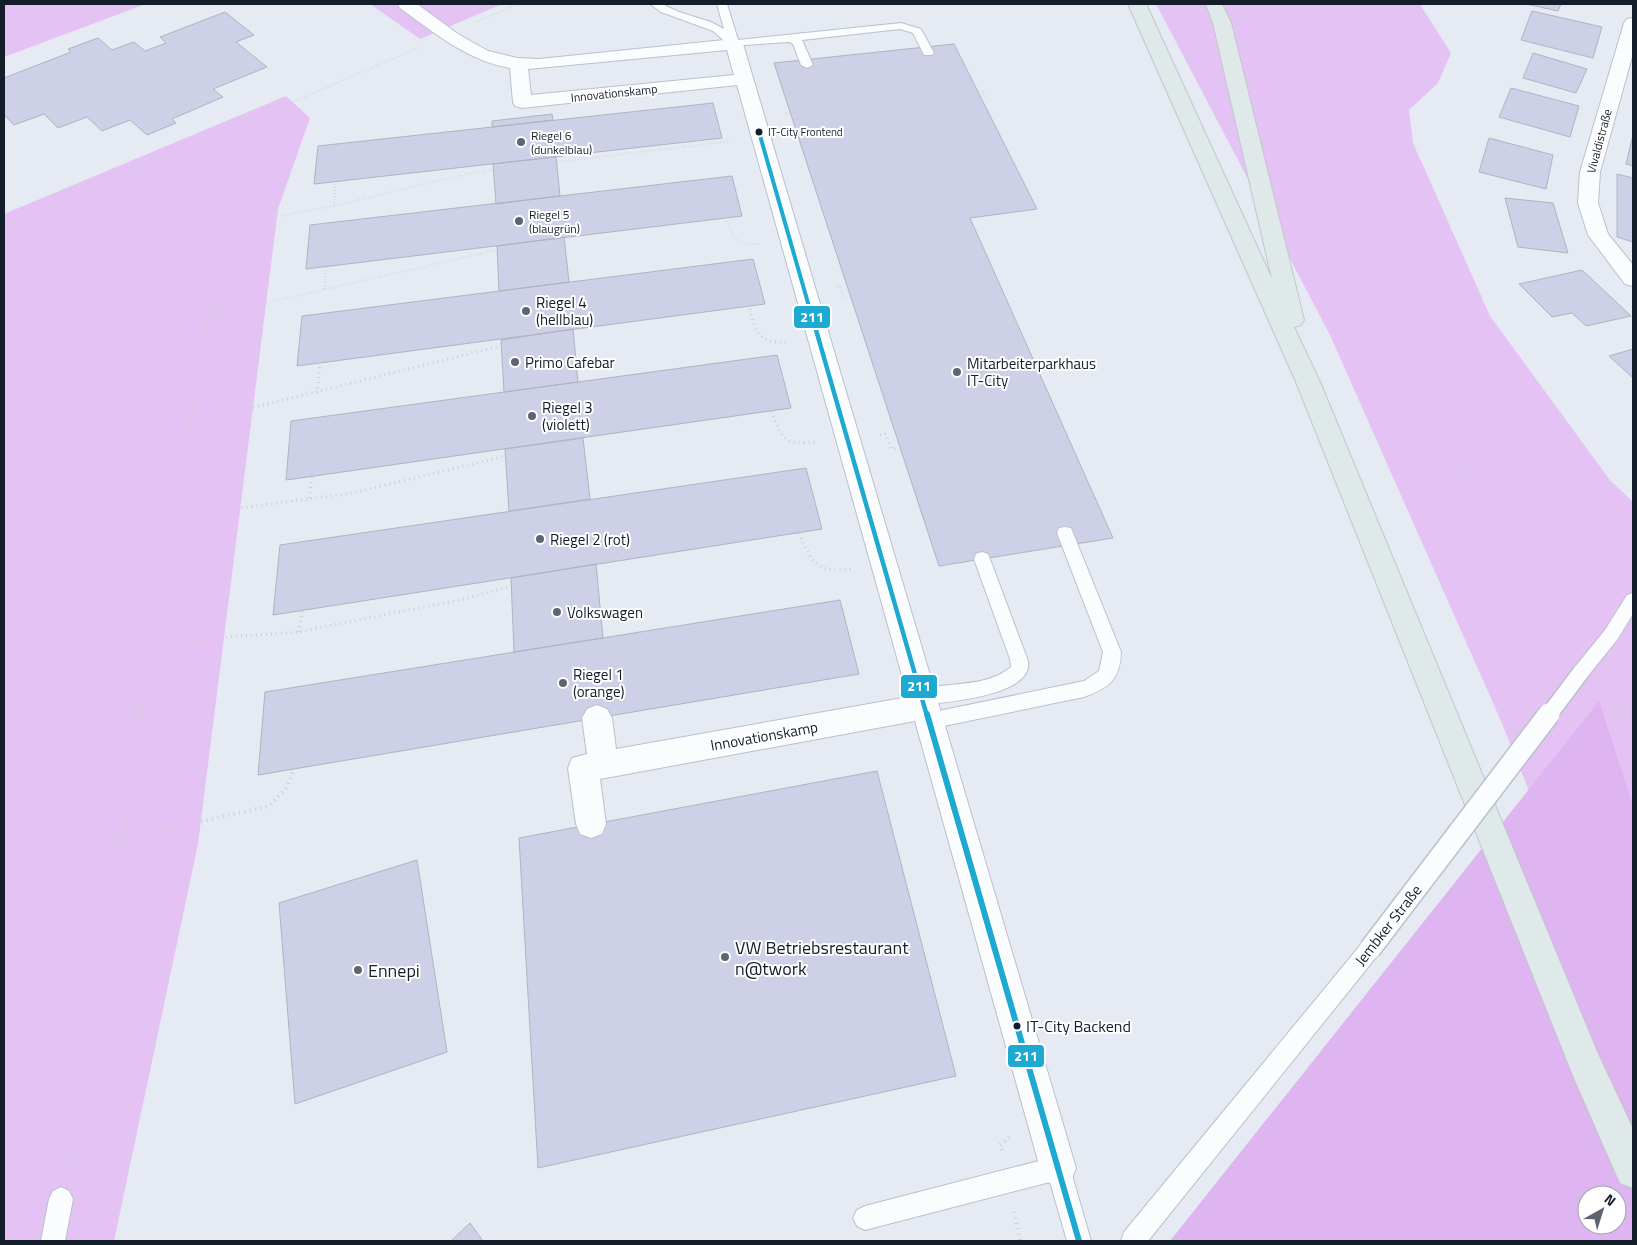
<svg xmlns="http://www.w3.org/2000/svg" width="1637" height="1245" font-family="'Titillium Web',sans-serif">
  <style>
    .green { fill: #e4c3f4 }
    .forest { fill: #deb4f1; fill-rule: evenodd }
    .building { fill: #cdd0e6; stroke: #b0b4bf }
    .lines { fill: none; stroke-linecap: round; stroke-linejoin: round }
    .lane-casing { stroke: #bac1cc; stroke-width: 2 }
    .street-casing { stroke: #bac1cc; stroke-width: 2 }
    .primary-casing { stroke: #c2c6cc; stroke-width: 2 }
    .path-far2 { stroke: #cdcfd2; stroke-width: 2.5; stroke-dasharray: 0.5 2.5; stroke-linecap: butt }
    .path-far1 { stroke: #cdcfd2; stroke-width: 3; stroke-dasharray: 1 4; stroke-linecap: butt }
    .path { stroke: #cdcfd2; stroke-width: 4; stroke-dasharray: 1 4.5; stroke-linecap: butt }
    .lane { fill: #fbfcfd; fill-rule: evenodd }
    .street { fill: #fbfcfd; fill-rule: evenodd }
    .primary { fill: #e0e9ea; fill-rule: evenodd }
    .lane-bridge-far1-casing { stroke: #bac1cc; stroke-width: 19; stroke-linecap: butt }
    .lane-bridge-casing { stroke: #bac1cc; stroke-width: 24; stroke-linecap: butt }
    .lane-bridge-far1 { stroke: #fbfcfd; stroke-width: 16 }
    .lane-bridge { stroke: #fbfcfd; stroke-width: 21 }
    .bus-1-far2-casing { stroke: #fff; stroke-width: 6 }
    .bus-1-far1-casing { stroke: #fff; stroke-width: 8 }
    .bus-1-casing { stroke: #fff; stroke-width: 10 }
    .bus-1-far2 { stroke: #1da9d2; stroke-width: 4 }
    .bus-1-far1 { stroke: #1da9d2; stroke-width: 4.5 }
    .bus-1 { stroke: #1da9d2; stroke-width: 6 }
    .bus-dot { fill: #141d2a; stroke: #fff; stroke-width: 2 }
    .poi-dot { fill: #5d6570; stroke: #fff; stroke-width: 2 }
    .labels { text-anchor: middle; dominant-baseline: central; stroke-width: 4; stroke-linejoin: round; paint-order: stroke }
    .far-bus-label { font-size: 11px; fill: #141d2a; stroke: #fff; text-anchor: start }
    .far-street-label { font-size: 12px; fill: #141d2a; stroke: #fff }
    .far-poi-label { font-size: 12px; fill: #141d2a; stroke: #fff; text-anchor: start }
    .poi-label { font-size: 15px; fill: #141d2a; stroke: #fff; text-anchor: start }
    .street-label { font-size: 15px; fill: #141d2a; stroke: #fff }
    .near-bus-label { font-size: 16px; fill: #141d2a; stroke: #fff; text-anchor: start }
    .near-poi-label { font-size: 18px; fill: #141d2a; stroke: #fff; text-anchor: start }
    .line-badge { stroke: #fff; stroke-width: 2 }
    .badge-label { font-size: 14px; text-anchor: middle; font-weight: bold; fill: #fff }
  </style>
  <rect width="100%" height="100%" fill="#e5eaf3"/>
  <path class="green" d="M4,4H146L4,57Z
    M370,4H502L420,39Z
    M1156,4H1422L1421,6L1451,53L1438,83L1409,110L1413,143L1490,316L1609,479L1633,502V1051L1501,721L1330,335Z
    M286,96L310,118L278,209L198,844L114,1241H4V214Z"/>
  <path class="forest" d="M1599,701L1633,805V1241H1170ZM1587,1195H1617V1225H1587Z"/>
  <path class="building" d="M1526,4H1561L1558,11Z
    M1532,11L1602,27L1593,58L1521,40Z
    M225,12L254,35L236,42L267,67L213,89L223,97L172,119L176,123L147,135L130,120L102,131L87,117L58,128L44,114L14,125L4,115V78L71,52L68,49L98,38L112,50L134,42L145,51L166,43L160,37Z
    M954,44L1037,209L970,218L1113,538L939,566L774,63Z
    M1533,53L1587,69L1576,93L1523,78Z
    M1511,88L1579,106L1570,137L1499,117Z
    M713,103L722,138L314,184L318,146Z
    M552,114L553,120L492,127V121Z
    M1633,135V166L1626,164Z
    M1489,138L1553,155L1546,189L1479,172Z
    M556,157L560,196L496,204L493,164Z
    M1617,174L1633,178V242L1617,237Z
    M732,176L742,216L306,269L310,225Z
    M1505,198L1553,203L1568,253L1518,247Z
    M564,237L569,282L499,291L497,246Z
    M753,259L765,304L297,366L302,316Z
    M1582,270L1631,316L1586,326L1572,313L1552,317L1519,284Z
    M573,329L578,382L504,392L501,340Z
    M1633,349V378L1609,356Z
    M777,355L791,408L286,480L291,421Z
    M583,438L590,499L509,511L505,449Z
    M806,468L822,529L273,615L280,545Z
    M596,564L603,638L514,652L511,578Z
    M840,600L859,674L258,775L265,692Z
    M877,771L956,1076L538,1168L519,838Z
    M417,860L447,1052L295,1104L279,903Z
    M470,1223L483,1241H451Z"/>
  <g class="lines">
    <defs>
      <path id="lane" d="M650,4H662L679,12L711,22L724,29L717,4H727L738,40L901,23L921,29L934,53L932,55H924L913,33L900,29L802,40L813,65L807,68L801,65L793,44L789,42L730,46L713,31L661,12Z
        M1065,527L1071,528L1073,533L1121,652C1120,680 1109,688 1084,697L929,729L922,727L920,721L922,715L929,713L1084,681L1099,671L1103,652L1057,533L1059,528Z
        M982,552L988,554L990,559L1028,661C1034,696 946,702 922,705L916,703L913,697L916,691C945,681 985,689 1011,667L1010,659L974,559L976,554Z
        M1633,593V614L1617,640L1587,677L1581,680L1575,677L1572,672L1575,667L1605,630L1627,595Z
        M1370,939L1377,942L1381,949L1377,956L1148,1241H1121L1124,1232L1363,942Z
        M1058,1156L1066,1160L1070,1168L1091,1241H1067L1050,1182L865,1230L857,1226L853,1218L857,1210L865,1206Z
        M61,1187L69,1191L73,1199L65,1241H41L49,1199L53,1191Z"/>
      <path id="street" d="M398,4H417L458,34L488,51L517,58L539,59L734,39L740,40L743,44L1076,1168L1071,1181L1058,1186L1045,1181L1040,1168L915,721L600,779L606,824L602,834L591,838L580,834L576,824L568,768L572,758L587,754L582,718L587,709L597,705L607,709L612,718L616,749L908,697L737,85L522,108L515,106L513,102L510,68C466,60 435,33 400,8ZM727,50L734,75L531,95L528,69Z
        M1633,18V53L1600,172L1598,203L1608,234L1633,265V286L1625,284L1588,235L1578,203L1580,172L1624,23L1627,19Z"/>
      <path id="primary" d="M1128,4H1146L1272,279L1213,23L1206,4H1222L1231,23L1304,320L1301,325L1294,327L1320,382L1598,1054L1633,1129V1188L1620,1183L1574,1078L1296,382Z"/>
    </defs>
    <use href="#lane" class="lane-casing"/>
    <use href="#street" class="street-casing"/>
    <use href="#primary" class="primary-casing"/>
    <path class="path-far2" d="M1259,4C1298,107 1333,212 1383,310
      M478,21L518,4
      M785,112V114L978,92H983L987,100
      M557,162L732,141
      M334,206L335,182
      M726,218C736,243 733,244 761,244
      M230,225L334,206L470,173L494,170
      M4,226L420,47
      M835,286H840L843,298L962,282
      M325,289L326,266
      M749,306L750,310
      M209,310L219,249L268,149L271,131L262,115
      M235,310L497,250"/>
    <path class="path-far1" d="M750,309C755,335 762,344 789,342
      M1382,309L1484,511L1507,545L1525,565L1589,618
      M207,317L241,309
      M317,393L320,363
      M772,411C781,440 785,445 816,442
      M190,423L501,346
      M880,435L886,434L891,449L1022,429
      M309,498L312,477
      M173,522L242,508L353,493L505,456
      M799,533C812,564 817,573 852,569
      M4,578L141,716
      M299,632L302,610
      M152,649L225,637L299,632L464,599L511,586
      M1621,667L1629,716
      M1600,694L1613,712L1625,716
      M141,716L209,309"/>
    <path class="path" d="M139,714L141,716
      M1621,714L1629,717
      M1629,714L1633,740
      M121,840L269,806L287,787L294,769
      M1002,1150L1000,1145L1011,1136
      M66,1170L142,714
      M1014,1212L1020,1241"/>
    <use href="#lane" class="lane"/>
    <use href="#street" class="street"/>
    <use href="#primary" class="primary"/>
    <defs>
      <path id="lane-bridge-far1" d="M1548,716L1581,672"/>
      <path id="lane-bridge" d="M1370,949L1549,714"/>
    </defs>
    <use href="#lane-bridge-far1" class="lane-bridge-far1-casing"/>
    <use href="#lane-bridge" class="lane-bridge-casing"/>
    <use href="#lane-bridge-far1" class="lane-bridge-far1"/>
    <use href="#lane-bridge" class="lane-bridge"/>
    <defs>
      <path id="bus-1-far2" d="M759,132L810,310"/>
      <path id="bus-1-far1" d="M810,309L927,716"/>
      <path id="bus-1" d="M927,714L1079,1241"/>
    </defs>
    <use href="#bus-1-far2" class="bus-1-far2-casing"/>
    <use href="#bus-1-far1" class="bus-1-far1-casing"/>
    <use href="#bus-1" class="bus-1-casing"/>
    <use href="#bus-1-far2" class="bus-1-far2"/>
    <use href="#bus-1-far1" class="bus-1-far1"/>
    <use href="#bus-1" class="bus-1"/>
  </g>
  <g class="bus-dot">
    <circle cx="759" cy="132" r="4.5"/>
    <circle cx="1017" cy="1026" r="4.5"/>
  </g>
  <g class="poi-dot">
    <circle cx="521" cy="142" r="5"/>
    <circle cx="519" cy="221" r="5"/>
    <circle cx="526" cy="311" r="5"/>
    <circle cx="515" cy="362" r="5"/>
    <circle cx="957" cy="372" r="5"/>
    <circle cx="532" cy="416" r="5"/>
    <circle cx="540" cy="539" r="5"/>
    <circle cx="557" cy="612" r="5"/>
    <circle cx="563" cy="683" r="5"/>
    <circle cx="725" cy="957" r="5"/>
    <circle cx="358" cy="970" r="5"/>
  </g>
  <g class="labels">
    <g class="far-bus-label">
      <text x="768" y="132">IT-City Frontend</text>
    </g>
    <g class="far-street-label">
      <text transform="translate(614 93) rotate(-6)">Innovationskamp</text>
      <text transform="translate(1599 141) rotate(-75)">Vivaldistraße</text>
    </g>
    <g class="far-poi-label">
      <text x="531" y="135">Riegel 6<tspan x="531" dy="14">(dunkelblau)</tspan></text>
      <text x="529" y="214">Riegel 5<tspan x="529" dy="14">(blaugrün)</tspan></text>
    </g>
    <g class="poi-label">
      <text x="536" y="302">Riegel 4<tspan x="536" dy="17">(hellblau)</tspan></text>
      <text x="525" y="362">Primo Cafebar</text>
      <text x="967" y="363">Mitarbeiterparkhaus<tspan x="967" dy="17">IT-City</tspan></text>
      <text x="542" y="407">Riegel 3<tspan x="542" dy="17">(violett)</tspan></text>
      <text x="550" y="539">Riegel 2 (rot)</text>
      <text x="567" y="612">Volkswagen</text>
      <text x="573" y="674">Riegel 1<tspan x="573" dy="17">(orange)</tspan></text>
    </g>
    <g class="street-label">
      <text transform="translate(764 736) rotate(-10)">Innovationskamp</text>
      <text transform="translate(1388 925) rotate(-52)">Jembker Straße</text>
    </g>
    <g class="near-bus-label">
      <text x="1026" y="1026">IT-City Backend</text>
    </g>
    <g class="near-poi-label">
      <text x="735" y="947">VW Betriebsrestaurant<tspan x="735" dy="21">n@twork</tspan></text>
      <text x="368" y="970">Ennepi</text>
    </g>
  </g>
  <g class="line-badge">
    <rect x="793" y="305" width="38" height="24" rx="5" fill="#1da9d2"/>
    <rect x="900" y="674" width="38" height="25" rx="5" fill="#1da9d2"/>
    <rect x="1007" y="1044" width="38" height="24" rx="5" fill="#1da9d2"/>
  </g>
  <g class="badge-label">
    <text x="812" y="322">211</text>
    <text x="919" y="691">211</text>
    <text x="1026" y="1061">211</text>
  </g>
  <rect width="1637" height="1245" fill="none" stroke="#141d2a" stroke-width="10"/>
  <g transform="translate(1602 1210) rotate(39)"><circle r="24" fill="#ffffff" stroke="#a1a5aa"/>
  <path d="M0-4L9 19L0 12L-9 19Z" fill="#5d6570"/>
  <text y="-8" font-size="14" font-weight="bold" text-anchor="middle" fill="#141d2a">N</text>
  </g>
</svg>
